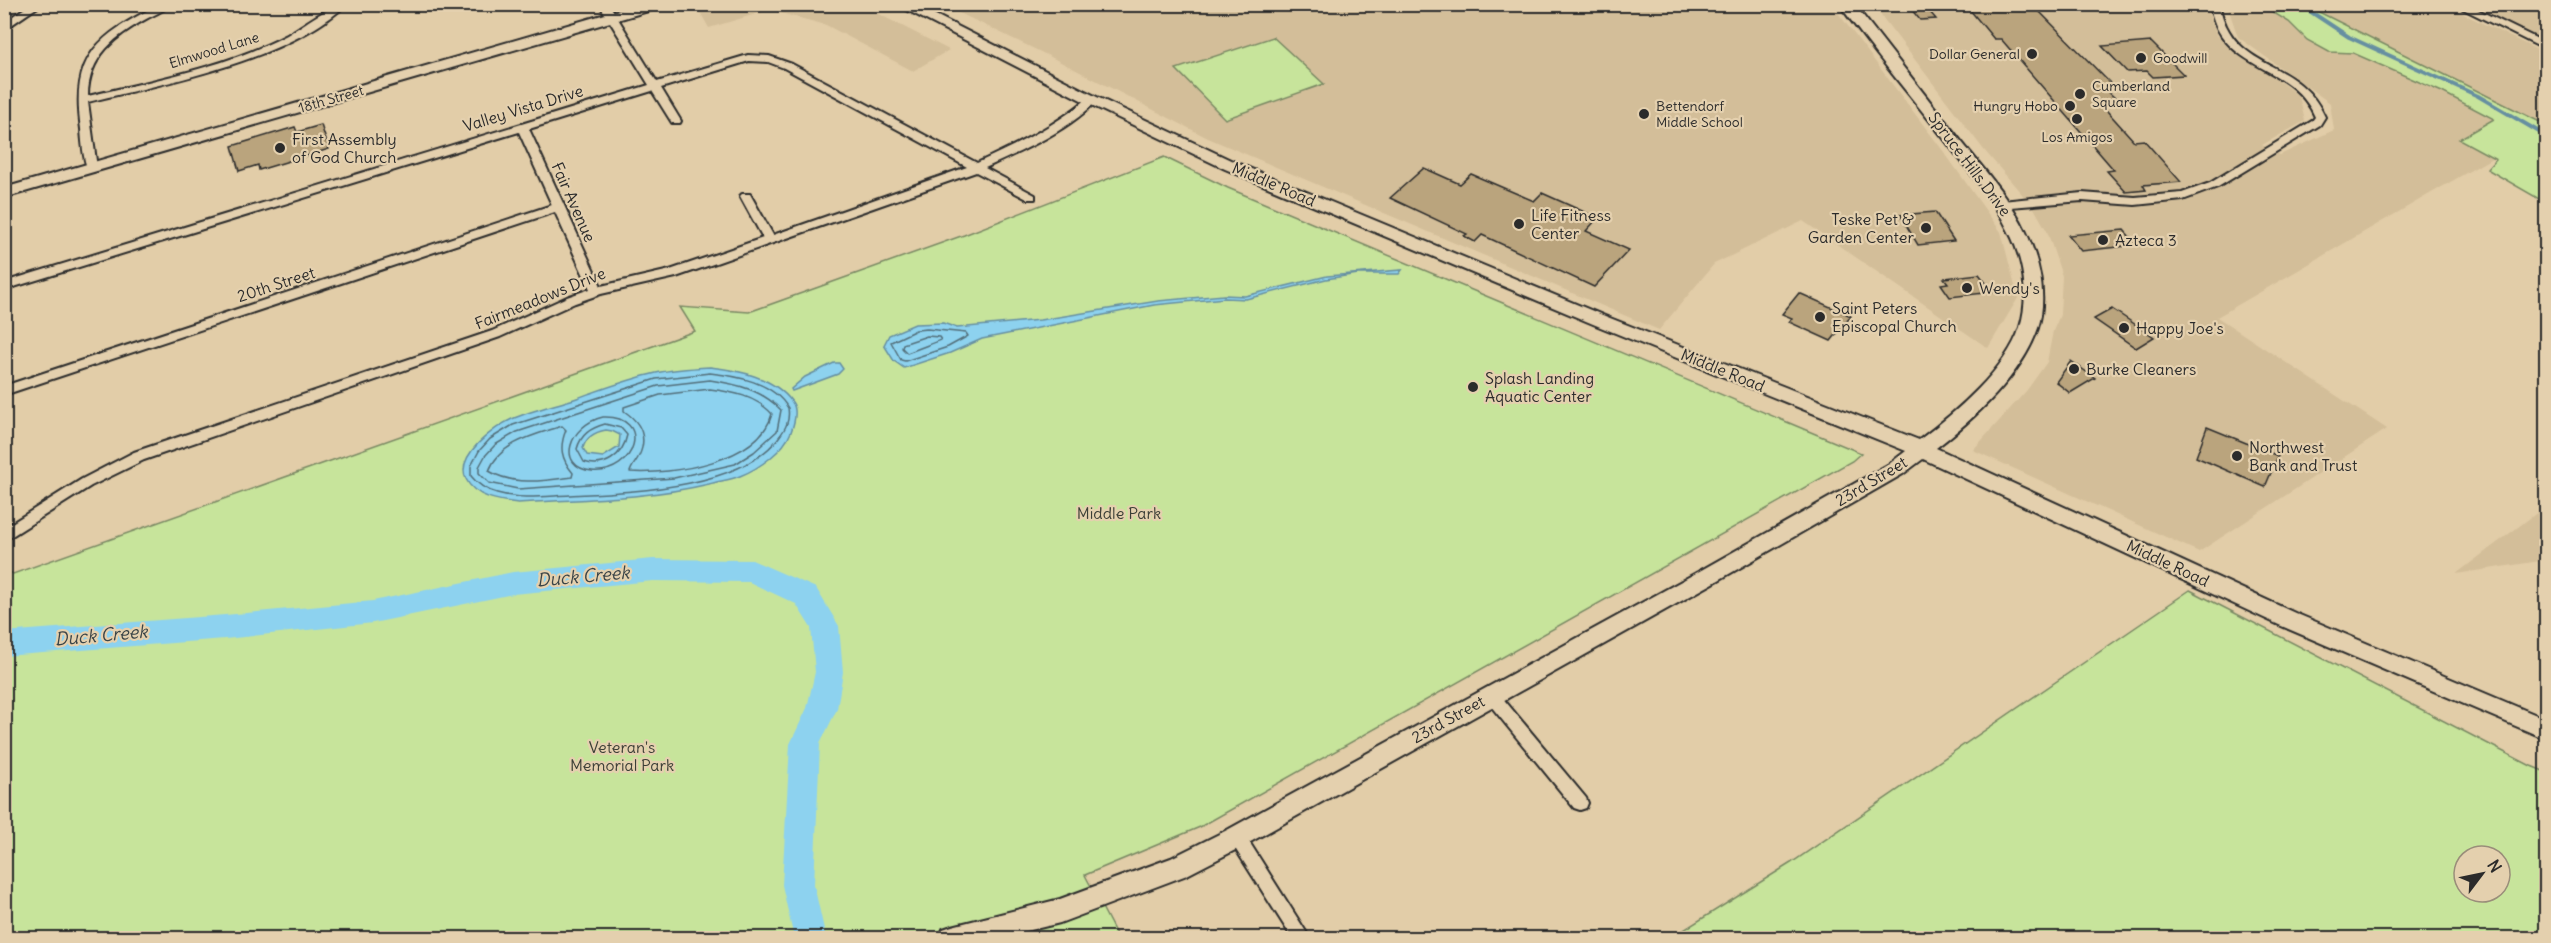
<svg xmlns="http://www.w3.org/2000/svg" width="2551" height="943" font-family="Delius,sans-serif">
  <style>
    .built { fill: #d3be99 }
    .green { fill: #c7e49b; stroke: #798863; stroke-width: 1.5; fill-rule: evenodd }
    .water { fill: #8dd2ef; stroke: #668fa1; stroke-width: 1.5; fill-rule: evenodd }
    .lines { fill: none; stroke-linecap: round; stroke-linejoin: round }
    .shore { stroke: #526e79; stroke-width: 1.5 }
    .stream { stroke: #668fa1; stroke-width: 4 }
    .river { fill: #8dd2ef; fill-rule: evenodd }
    .building { fill: #baa47d; stroke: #2b2b2b; stroke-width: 1.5 }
    .street-casing { stroke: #2b2b2b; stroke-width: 4 }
    .secondary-casing { stroke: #2b2b2b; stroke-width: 4 }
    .street { fill: #e4d0ae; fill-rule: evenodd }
    .secondary { fill: #e4d0ae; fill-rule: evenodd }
    .poi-dot { fill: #2b2b2b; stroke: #e4d0ae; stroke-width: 2 }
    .labels { text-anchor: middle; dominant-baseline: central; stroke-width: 4.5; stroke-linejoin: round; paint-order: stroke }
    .far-street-label { font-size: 14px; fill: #2b2b2b; stroke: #e4d0ae }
    .far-poi-label { font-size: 14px; fill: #2b2b2b; stroke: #e4d0ae; text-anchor: start }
    .street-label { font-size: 16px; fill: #2b2b2b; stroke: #e4d0ae }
    .poi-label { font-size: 16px; fill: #2b2b2b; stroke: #e4d0ae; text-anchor: start }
    .park-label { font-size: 16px; fill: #3b3e36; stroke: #e4d0ae }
    .water-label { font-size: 18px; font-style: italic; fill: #3a4448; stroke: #e4d0ae }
  </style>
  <rect width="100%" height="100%" fill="#e2cda8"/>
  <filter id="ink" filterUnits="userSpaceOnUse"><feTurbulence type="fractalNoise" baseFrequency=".0167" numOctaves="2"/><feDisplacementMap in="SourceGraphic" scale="12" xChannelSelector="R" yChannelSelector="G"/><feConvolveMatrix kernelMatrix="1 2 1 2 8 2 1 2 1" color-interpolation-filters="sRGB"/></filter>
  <g filter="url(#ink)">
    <path class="built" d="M950,4L1832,5L1944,152L2001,232L2018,298L1988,348L1803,221L1714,264L1659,330L1208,138L1049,56L945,6Z
      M696,5H861L949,50L913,71L826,25L769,10L709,28Z
      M1873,5H2205L2217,35L2299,96L2305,121L2262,145L2280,155L2334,130L2330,103L2238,37L2227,5H2445L2546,54V131L2542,129L2217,317L2387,429L2199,552L1973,450L2027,390L2047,362L2053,331L2060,315L2062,276L2047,231L2034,208L1984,150Z
      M2471,5H2546V41L2477,9Z
      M2546,506V560L2456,574L2481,555Z"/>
    <path class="green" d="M2261,5H2300L2313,9L2546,125V203L2487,169L2496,159L2459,139L2494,119L2442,92L2353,53L2329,52L2307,40L2289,22Z
      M1273,37L1324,84L1225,119L1176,69Z
      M1164,157L1228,188L1861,453L1852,461L1200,827L1085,875L1118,938H5L4,568L13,574L695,331L680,307L749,312L964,235Z
      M2190,590L2531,766L2546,772V938H1671L1791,863ZM2464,856H2500V892H2464Z"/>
    <path class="water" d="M1402,270L1399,274H1358L1326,279L1246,299L1225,298L1154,305L982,339L950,353L904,368L894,361L884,345L889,335L915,324L943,323L957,328L1040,320L1158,301L1224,295L1245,296L1327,276Z
      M834,363H839L843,369L838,374L792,391L791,389L805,377Z
      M710,367C738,370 774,377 792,402C798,410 794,424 791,432C784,451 758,469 740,476C730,480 719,481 709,484C646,499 582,499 518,503C500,501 475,498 466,479C455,456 494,427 512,419C533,410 556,405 577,398C603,389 629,379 656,373C674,369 692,368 710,367ZM606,430L612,431L620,435L619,447L603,457L587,455L583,448C586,437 595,432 606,430Z"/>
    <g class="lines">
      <path class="shore" d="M927,329L966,333L968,336L948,347L905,361L901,360L891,342L916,330Z
        M927,336L939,337L941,340L907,353L902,348L903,344Z
        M710,373C737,376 773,382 788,408C790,420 786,428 779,437C742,489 629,492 570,495C546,496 520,500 497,493C486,490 478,485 471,476V466L479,451L490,439L513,425L656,379Z
        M710,380C737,384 762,390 781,410L777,431L754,452L735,464L674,478L518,489L489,483L479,473V467L485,456L495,445L517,432L658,386Z
        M710,389C733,392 756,396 772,414C759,462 672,475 630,472C632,466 636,462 639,456C648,437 640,422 624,411V407L660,395Z
        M603,417C654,415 636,475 592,471C555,467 569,425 603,417Z
        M605,424L621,428L627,435C623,456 604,469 584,462L577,449C581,434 591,428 605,424Z
        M562,426L566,430C559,447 561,459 573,473L572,477C544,481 514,486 489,471C500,442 535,435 562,426Z"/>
      <path class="stream" d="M2299,4L2349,37L2478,96L2546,136"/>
      <path class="river" d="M653,559L752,560L816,588L839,626L843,672L837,709L820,744L814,885L826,938H794L782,885L790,744L807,708L815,672L811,628L796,604L749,582L653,581L513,594L373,623L225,639L4,656V632L225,615L373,601L513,572Z"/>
    </g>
    <path class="building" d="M1907,4H1923L1936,19L1920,20Z
      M1965,4H2032L2114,87L2105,89L2116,99L2098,101L2134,141L2144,140L2181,182L2143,185L2146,190L2126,192L2107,171L2114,170L2001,39H1994Z
      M2151,42L2184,75L2153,77L2147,71L2127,72L2102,46Z
      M321,125L329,149L259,170L258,165L239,171L232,146L295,127L297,132Z
      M1424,168L1460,184L1471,174L1534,201L1542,193L1598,218L1586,231L1629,250L1594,287L1482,235L1475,242L1464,236L1467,234L1390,198Z
      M1935,212L1954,241L1918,245L1900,215Z
      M2124,230L2137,245L2081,251L2068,235Z
      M1979,274L1993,292L1950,297L1941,284L1948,283L1944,278Z
      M1799,293L1851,316L1831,341L1789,322L1792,318L1782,314Z
      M2112,309L2154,337L2136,348L2094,319Z
      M2071,361L2095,378L2070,393L2056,382Z
      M2207,427L2278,456L2265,487L2196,457Z"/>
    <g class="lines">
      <defs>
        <path id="street" d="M31,4H42L4,30V22Z
          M160,4H172C165,10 156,14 148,18C116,35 88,57 88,96C154,80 226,67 287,35C304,25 330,4 347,4C288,60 166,83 88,102L97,168L96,170H88C83,159 82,142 81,129C70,55 98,36 160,4Z
          M599,4H609L657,82L748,55L769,56L792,64L977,163C1016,145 1055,126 1088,98H1096L1097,100C1072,129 1020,152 985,168L1035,195V199H1027L976,172L676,277L601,294L575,303L500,337L144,460L91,486L4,541V528L82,479L134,452L492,331L567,297L590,289L555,212L4,395V386L552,205L519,132L4,290V282L649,85ZM749,61L768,62L784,68L967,167L773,235L750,194H742L740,196L763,238L670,270L601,286L529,129L652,91L672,123H680L681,121L661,88Z
          M2209,4H2219C2221,13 2224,23 2229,31C2252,70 2302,65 2325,117L2320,125L2218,187L2183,200L2135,205L2082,201L1998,208L1996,205L2002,201L2082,193L2135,197L2182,193L2210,183L2312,121L2315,117C2295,71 2247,72 2221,35C2215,26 2212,15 2209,4Z
          M2453,4H2466L2546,43V50Z
          M1491,688L1496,690L1586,798L1588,803L1586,808L1580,810L1574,808L1486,700L1483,695L1486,690Z
          M1237,829L1243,832L1310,938H1292L1231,842L1229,837L1231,832Z"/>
        <path id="secondary" d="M640,4H664L662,7L4,198V188Z
          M895,4H914L1097,97L1237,163L1605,316L1919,440C1954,414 2007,369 2020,327C2030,295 2023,258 2008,230C1994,200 1971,174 1951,148C1914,100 1875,54 1839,4H1854C1890,50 1925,95 1961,141C1982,167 2011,200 2025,230C2039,259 2048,296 2038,328C2022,375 1975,418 1936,448L2295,613L2546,719V739L2279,625L1923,459L1903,474L1710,585L1245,845L1187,875L1060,923L998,938H940L943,929L952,926L1060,899L1171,858L1229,829L1696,573L1889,464L1906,451L1593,324L1225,169L1087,103Z"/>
      </defs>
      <use href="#street" class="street-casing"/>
      <use href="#secondary" class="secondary-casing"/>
      <use href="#street" class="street"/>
      <use href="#secondary" class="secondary"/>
    </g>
  </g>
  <g class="poi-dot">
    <circle cx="2032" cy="54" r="6"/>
    <circle cx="2141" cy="58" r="6"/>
    <circle cx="2080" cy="94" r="6"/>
    <circle cx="2070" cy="106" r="6"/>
    <circle cx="1644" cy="114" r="6"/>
    <circle cx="2077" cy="119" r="6"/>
    <circle cx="280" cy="148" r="6"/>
    <circle cx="1519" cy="224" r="6"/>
    <circle cx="1926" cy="228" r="6"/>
    <circle cx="2103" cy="240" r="6"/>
    <circle cx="1967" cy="288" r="6"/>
    <circle cx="1820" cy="317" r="6"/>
    <circle cx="2124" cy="328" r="6"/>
    <circle cx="2074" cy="369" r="6"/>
    <circle cx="1473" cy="387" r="6"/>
    <circle cx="2237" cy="456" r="6"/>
  </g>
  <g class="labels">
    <g class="far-street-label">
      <text transform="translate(214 50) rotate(-17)">Elmwood Lane</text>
      <text transform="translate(331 99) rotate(-16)">18th Street</text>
    </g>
    <g class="far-poi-label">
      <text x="2020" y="54" text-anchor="end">Dollar General</text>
      <text x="2153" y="58">Goodwill</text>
      <text x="2092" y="86">Cumberland<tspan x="2092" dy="16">Square</tspan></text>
      <text x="1656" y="106">Bettendorf<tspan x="1656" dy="16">Middle School</tspan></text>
      <text x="2058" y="106" text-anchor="end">Hungry Hobo</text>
      <text x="2077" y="137" text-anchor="middle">Los Amigos</text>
    </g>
    <g class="street-label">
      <text transform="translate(523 108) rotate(-17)">Valley Vista Drive</text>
      <text transform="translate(1970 164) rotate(53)">Spruce Hills Drive</text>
      <text transform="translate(1274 184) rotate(23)">Middle Road</text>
      <text transform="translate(574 202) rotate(66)">Fair Avenue</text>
      <text transform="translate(276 284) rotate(-18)">20th Street</text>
      <text transform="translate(540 298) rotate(-22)">Fairmeadows Drive</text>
      <text transform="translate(1723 370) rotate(22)">Middle Road</text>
      <text transform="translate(1871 481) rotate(-31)">23rd Street</text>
      <text transform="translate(2168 563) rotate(25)">Middle Road</text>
      <text transform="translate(1448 719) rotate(-29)">23rd Street</text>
    </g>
    <g class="poi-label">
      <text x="292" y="139">First Assembly<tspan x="292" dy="18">of God Church</tspan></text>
      <text x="1531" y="215">Life Fitness<tspan x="1531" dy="18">Center</tspan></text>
      <text x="1914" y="219" text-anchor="end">Teske Pet &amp;<tspan x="1914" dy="18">Garden Center</tspan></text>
      <text x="2115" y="240">Azteca 3</text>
      <text x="1979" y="288">Wendy's</text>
      <text x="1832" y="308">Saint Peters<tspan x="1832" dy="18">Episcopal Church</tspan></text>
      <text x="2136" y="328">Happy Joe's</text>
      <text x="2086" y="369">Burke Cleaners</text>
      <text x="1485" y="378">Splash Landing<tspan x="1485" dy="18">Aquatic Center</tspan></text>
      <text x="2249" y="447">Northwest<tspan x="2249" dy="18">Bank and Trust</tspan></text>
    </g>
    <g class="park-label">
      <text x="1119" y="513">Middle Park</text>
      <text x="622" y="747">Veteran's<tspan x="622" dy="18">Memorial Park</tspan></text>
    </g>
    <g class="water-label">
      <text transform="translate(583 576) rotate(-5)">Duck Creek</text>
      <text transform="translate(101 635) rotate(-5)">Duck Creek</text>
    </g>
  </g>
  <rect width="2551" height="943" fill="none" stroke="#e4d0ae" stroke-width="24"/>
  <rect x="12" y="12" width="2527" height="919" fill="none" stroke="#2b2b2b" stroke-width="2" filter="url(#ink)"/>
  <g transform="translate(2482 874) rotate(58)"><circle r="28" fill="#e4d0ae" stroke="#9a8e7a" stroke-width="1.5"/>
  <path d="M0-4.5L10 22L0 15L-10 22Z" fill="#2b2b2b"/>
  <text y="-9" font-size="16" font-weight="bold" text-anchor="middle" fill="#2b2b2b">N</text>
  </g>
</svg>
